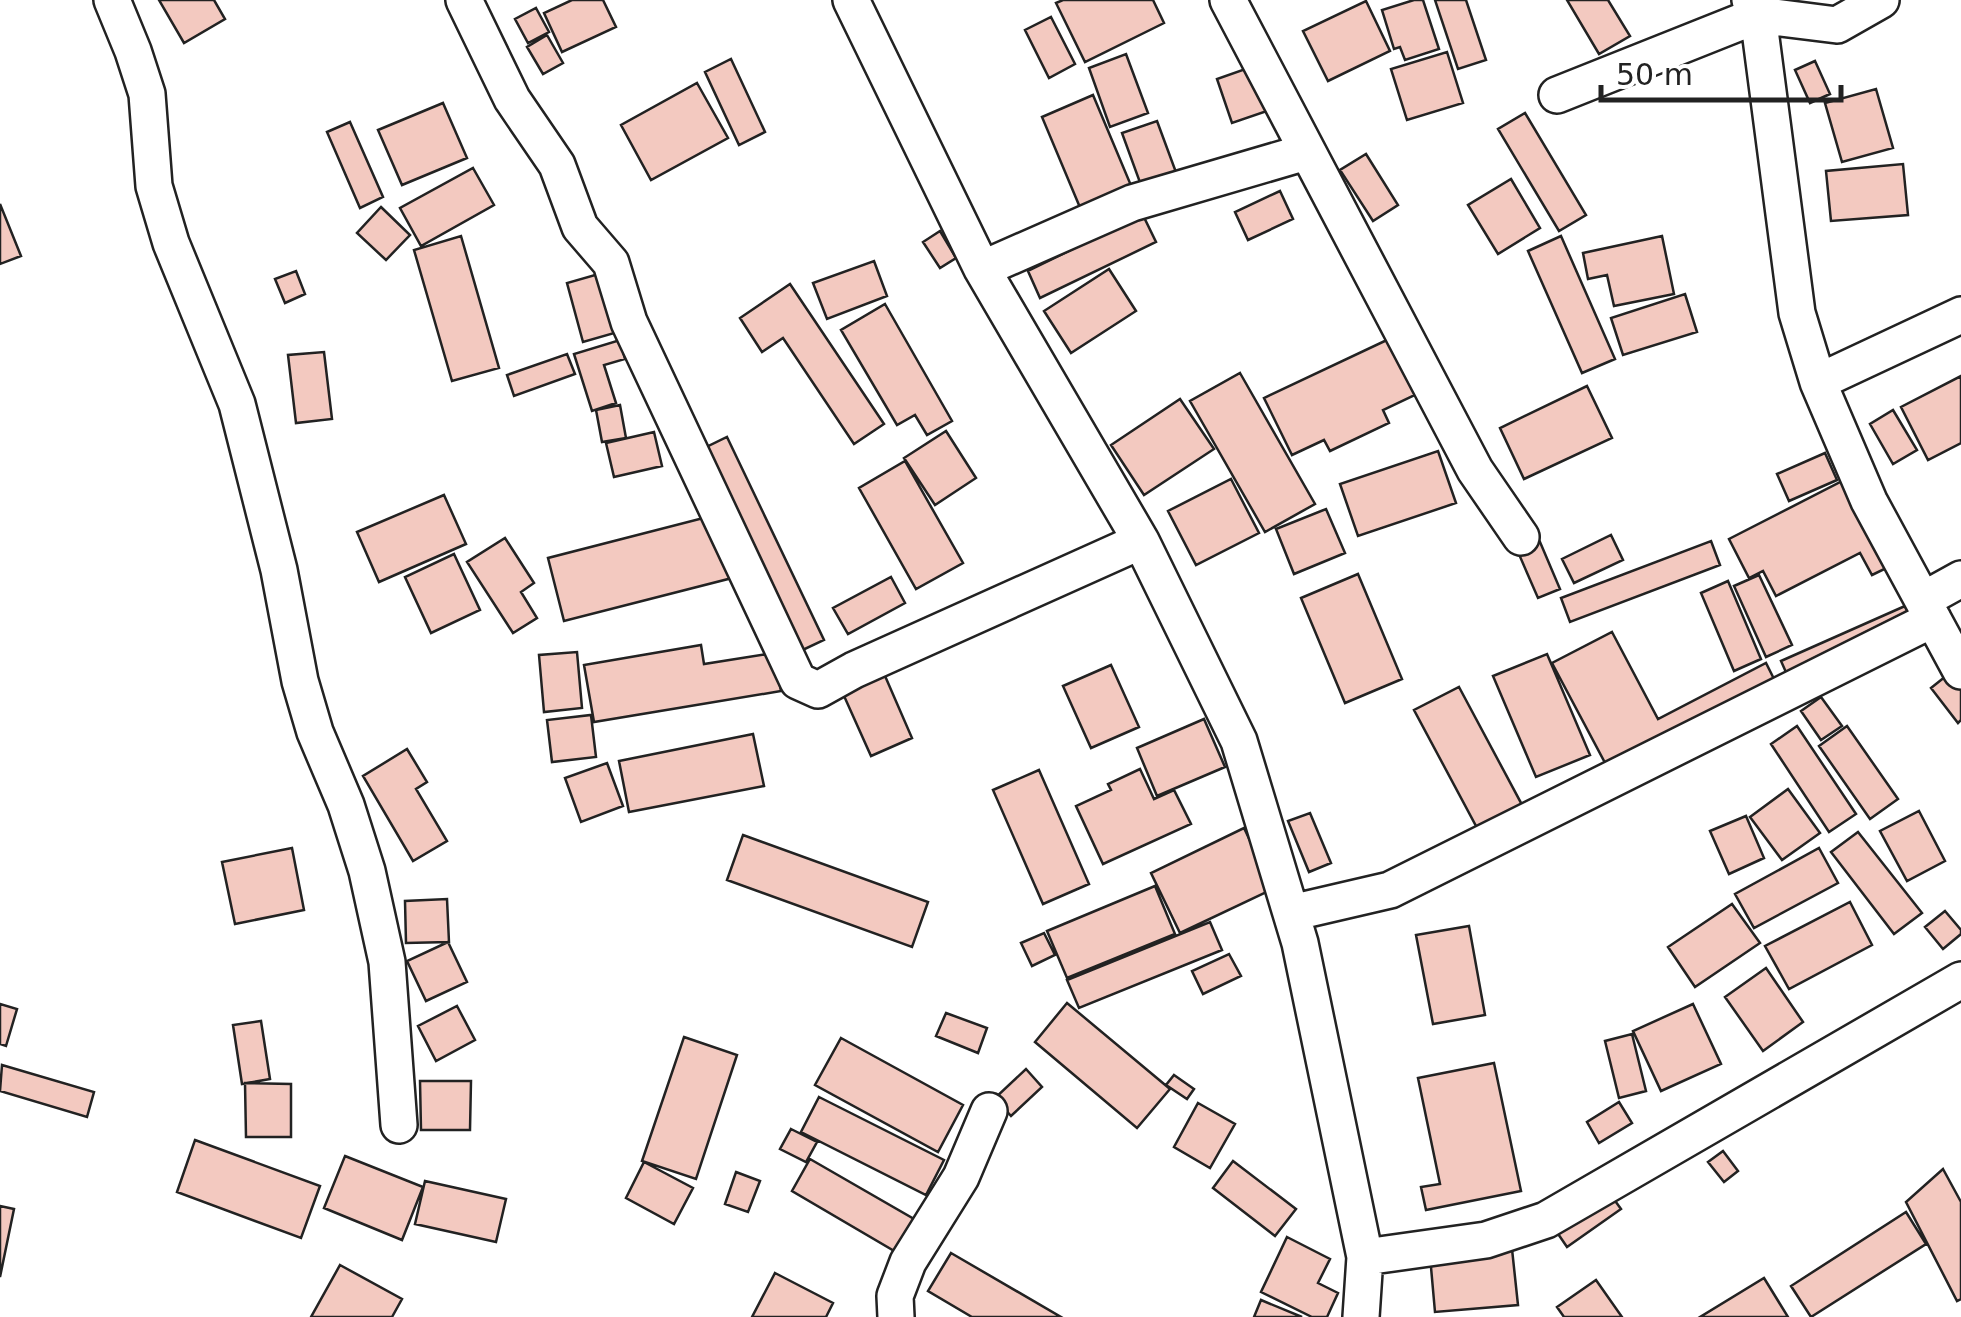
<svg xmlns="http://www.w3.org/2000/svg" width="1961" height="1317" font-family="'DejaVu Sans',sans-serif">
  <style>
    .building { fill: #f3c9c0; stroke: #222; stroke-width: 2.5 }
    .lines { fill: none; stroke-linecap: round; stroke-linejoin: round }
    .minor-casing { stroke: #222; stroke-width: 40 }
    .minor { stroke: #fff; stroke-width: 35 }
  </style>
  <rect width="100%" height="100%" fill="#fff"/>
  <path class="building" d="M159,0H214L225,19L184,43Z
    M572,0H603L616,27L562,52L544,13Z
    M1063,0H1153L1164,23L1085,62L1056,3Z
    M1414,0H1423L1439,49L1405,60L1400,47L1394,49L1382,10Z
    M1435,0H1466L1486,60L1458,69Z
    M1567,0H1608L1630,36L1599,54Z
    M1366,1L1390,51L1328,81L1303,31Z
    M536,8L549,32L528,43L515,19Z
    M1051,17L1075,64L1049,78L1025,30Z
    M547,35L563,63L543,74L527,47Z
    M1447,52L1463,103L1407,120L1391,69Z
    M1126,54L1148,113L1110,127L1089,68Z
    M731,59L765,132L739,145L705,72Z
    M1815,61L1830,94L1810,103L1795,70Z
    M1251,67L1267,111L1232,123L1217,79Z
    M697,83L728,138L651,180L621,125Z
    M1876,89L1893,148L1842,162L1825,103Z
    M1093,95L1135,195L1084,217L1042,117Z
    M443,103L467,158L402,185L378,130Z
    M1525,113L1586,215L1559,231L1498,129Z
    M1157,121L1177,175L1142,188L1122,133Z
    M350,122L383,197L360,208L327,132Z
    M1366,154L1398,205L1373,221L1340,170Z
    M1903,164L1908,215L1831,221L1826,171Z
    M473,168L494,205L421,246L400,208Z
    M1511,179L1540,228L1498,254L1468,205Z
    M1280,191L1293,219L1248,240L1235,212Z
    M0,204L21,256L0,264Z
    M381,207L410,235L386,260L357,233Z
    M1139,207L1156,242L1040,298L1028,271L1087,242L1083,234Z
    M940,231L956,258L940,268L923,242Z
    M461,236L499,368L452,381L414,250Z
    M1561,236L1615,359L1582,373L1528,251Z
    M1662,236L1674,294L1614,306L1607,275L1588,279L1583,253Z
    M874,261L887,296L827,319L813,283Z
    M1109,269L1136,311L1071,353L1044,311Z
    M296,271L305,294L285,303L275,279Z
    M602,273L618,332L583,342L567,283Z
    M790,284L884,424L854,444L783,338L762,352L740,318Z
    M1685,294L1697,332L1623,355L1611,318Z
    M885,304L952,421L927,435L915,415L897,425L841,330Z
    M1389,339L1415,395L1383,410L1389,423L1330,451L1324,440L1292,455L1264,398Z
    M620,340L625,359L604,365L616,403L592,411L574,354Z
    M324,352L332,419L296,423L288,355Z
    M567,354L575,374L514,396L507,375Z
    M1240,373L1315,504L1265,532L1190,401Z
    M1961,376V443L1928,460L1901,407Z
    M1587,386L1612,438L1524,479L1500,428Z
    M1180,399L1214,449L1144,495L1111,445Z
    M620,405L626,438L602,442L596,410Z
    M1893,410L1917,450L1893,464L1870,424Z
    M946,431L976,478L935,505L904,458Z
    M654,432L662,466L614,477L606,443Z
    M727,437L824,640L792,655L694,453Z
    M1438,451L1456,503L1358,536L1340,484Z
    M1825,453L1837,480L1789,501L1777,474Z
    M905,461L963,563L916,589L859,488Z
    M1854,475L1899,562L1872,575L1860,553L1776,596L1763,571L1749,578L1729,539Z
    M1231,479L1259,533L1196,565L1168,511Z
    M444,495L466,544L379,582L357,532Z
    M1326,509L1345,553L1294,574L1276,529Z
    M715,515L732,578L564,621L548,558Z
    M1611,535L1623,560L1574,583L1562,559Z
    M505,538L534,583L521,592L537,618L513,633L467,562Z
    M1711,541L1720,565L1570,622L1561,598Z
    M1540,542L1560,589L1538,598L1518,552Z
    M454,554L480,610L431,633L405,577Z
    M1358,574L1402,679L1345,703L1301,598Z
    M1759,575L1792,645L1766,657L1734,586Z
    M891,577L905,603L848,634L833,608Z
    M1728,581L1761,659L1734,671L1701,593Z
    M1905,606L1917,634L1793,688L1781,661Z
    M1612,632L1658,719L1766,663L1779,689L1612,776L1552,663Z
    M701,645L704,664L774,653L781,691L594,722L584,665Z
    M577,652L582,708L544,712L539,655Z
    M1547,654L1590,755L1536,777L1493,676Z
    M1111,665L1139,727L1091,748L1063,686Z
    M882,669L912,738L871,756L840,687Z
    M1951,672L1961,685V720L1958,723L1931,688Z
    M1459,687L1528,816L1483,839L1414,710Z
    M1821,697L1842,726L1821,740L1801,711Z
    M591,715L596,757L552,762L547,720Z
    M1204,719L1225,767L1157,796L1137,748Z
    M1797,726L1856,814L1829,832L1771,744Z
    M1847,726L1898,799L1870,819L1819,746Z
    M753,734L764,786L629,812L619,761Z
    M407,749L427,782L416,789L447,841L413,861L363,776Z
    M607,763L623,806L581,822L565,778Z
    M1140,769L1154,799L1174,790L1191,824L1103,864L1076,806L1111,790L1108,784Z
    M1039,770L1089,884L1043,904L993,790Z
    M1788,789L1820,833L1782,860L1750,817Z
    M1919,811L1945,861L1907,881L1880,831Z
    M1310,813L1331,863L1309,872L1288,821Z
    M1746,816L1764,858L1729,874L1710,831Z
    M1244,828L1273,889L1180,933L1151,873Z
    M1858,832L1922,913L1894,934L1831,852Z
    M743,835L928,902L912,947L727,880Z
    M292,848L304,910L235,924L222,862Z
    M1819,848L1838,883L1754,928L1735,894Z
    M1155,886L1175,934L1067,978L1047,931Z
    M447,899L449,942L406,943L405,901Z
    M1850,902L1872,945L1789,989L1765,946Z
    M1732,904L1760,943L1695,987L1668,947Z
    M1945,911L1961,930V934L1943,949L1925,927Z
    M1210,922L1222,950L1079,1008L1067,980Z
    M1469,926L1485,1015L1433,1024L1416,935Z
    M1044,933L1055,955L1032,966L1021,943Z
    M448,942L467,982L426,1001L407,961Z
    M1229,954L1241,976L1203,994L1192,971Z
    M1766,968L1803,1022L1763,1051L1725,997Z
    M1067,1003L1170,1089L1137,1128L1035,1042Z
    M0,1004L17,1009L6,1046L0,1044Z
    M1693,1004L1721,1064L1661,1091L1633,1031Z
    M457,1006L475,1040L436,1061L418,1026Z
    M946,1013L987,1028L978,1053L936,1036Z
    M261,1021L270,1079L242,1084L233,1025Z
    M1632,1034L1646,1091L1619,1098L1605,1041Z
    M684,1037L737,1055L696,1179L642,1161Z
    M841,1038L963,1105L938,1152L815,1085Z
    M1494,1063L1521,1191L1426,1210L1421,1187L1440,1184L1418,1078Z
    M2,1065L94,1092L87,1117L0,1091Z
    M1026,1069L1042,1087L1011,1116L995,1098Z
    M1174,1075L1194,1089L1187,1099L1166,1085Z
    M420,1081H471L470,1130H421Z
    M245,1083L291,1084V1137H246Z
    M819,1097L944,1160L926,1195L801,1132Z
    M1619,1102L1632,1123L1599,1143L1587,1122Z
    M1198,1103L1235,1124L1210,1168L1174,1147Z
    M791,1129L817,1142L806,1162L780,1149Z
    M195,1140L320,1186L301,1238L177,1192Z
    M1723,1151L1738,1171L1724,1182L1708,1162Z
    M345,1156L423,1187L402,1240L324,1208Z
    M810,1159L914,1219L896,1252L792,1191Z
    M1233,1161L1296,1209L1275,1236L1213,1188Z
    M644,1162L693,1188L674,1224L626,1198Z
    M1943,1169L1961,1202V1299L1957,1301L1906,1202Z
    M736,1172L760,1181L748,1212L725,1204Z
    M425,1181L506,1199L496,1242L415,1224Z
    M1605,1187L1621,1209L1567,1247L1552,1225Z
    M0,1206L14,1209L0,1277Z
    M1906,1212L1926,1244L1811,1317L1791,1286Z
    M1287,1237L1330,1259L1318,1283L1338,1293L1327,1317H1312L1261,1292Z
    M1512,1249L1518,1305L1435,1312L1430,1256Z
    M951,1253L1061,1317H972L928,1291Z
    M340,1265L402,1299L392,1317H311Z
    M775,1273L833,1303L826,1317H752Z
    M1764,1278L1788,1317H1700Z
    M1596,1280L1622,1317H1564L1557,1307Z
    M1261,1300L1302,1317H1254Z"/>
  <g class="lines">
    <defs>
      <path id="minor" d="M112,0L133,51L147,94L154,186L171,243L237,404L279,570L300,681L315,732L346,805L367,871L387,962L399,1125
        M464,0L512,99L557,165L580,227L611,263L629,322L798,681L818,690L854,670L1141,541
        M851,0L982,269L1141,541L1239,741L1300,943L1365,1257L1361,1317
        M1228,0L1475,470L1521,537
        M1750,0L1758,15L1797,313L1818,382L1869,501L1961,671
        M1557,95L1758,15L1837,25L1881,0
        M982,269L1132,203L1306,152
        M1818,382L1961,315
        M1923,600L1961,579
        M1291,913L1390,890L1933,619
        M1365,1257L1486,1240L1546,1220L1961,980
        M896,1317L895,1296L908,1262L961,1177L989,1111"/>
    </defs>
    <use href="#minor" class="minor-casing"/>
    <use href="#minor" class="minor"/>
  </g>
  <path d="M1601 85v15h240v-15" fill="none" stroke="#222222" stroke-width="5"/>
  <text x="1616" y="85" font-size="30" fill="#222222" stroke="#ffffff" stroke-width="8" paint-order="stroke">50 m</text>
</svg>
